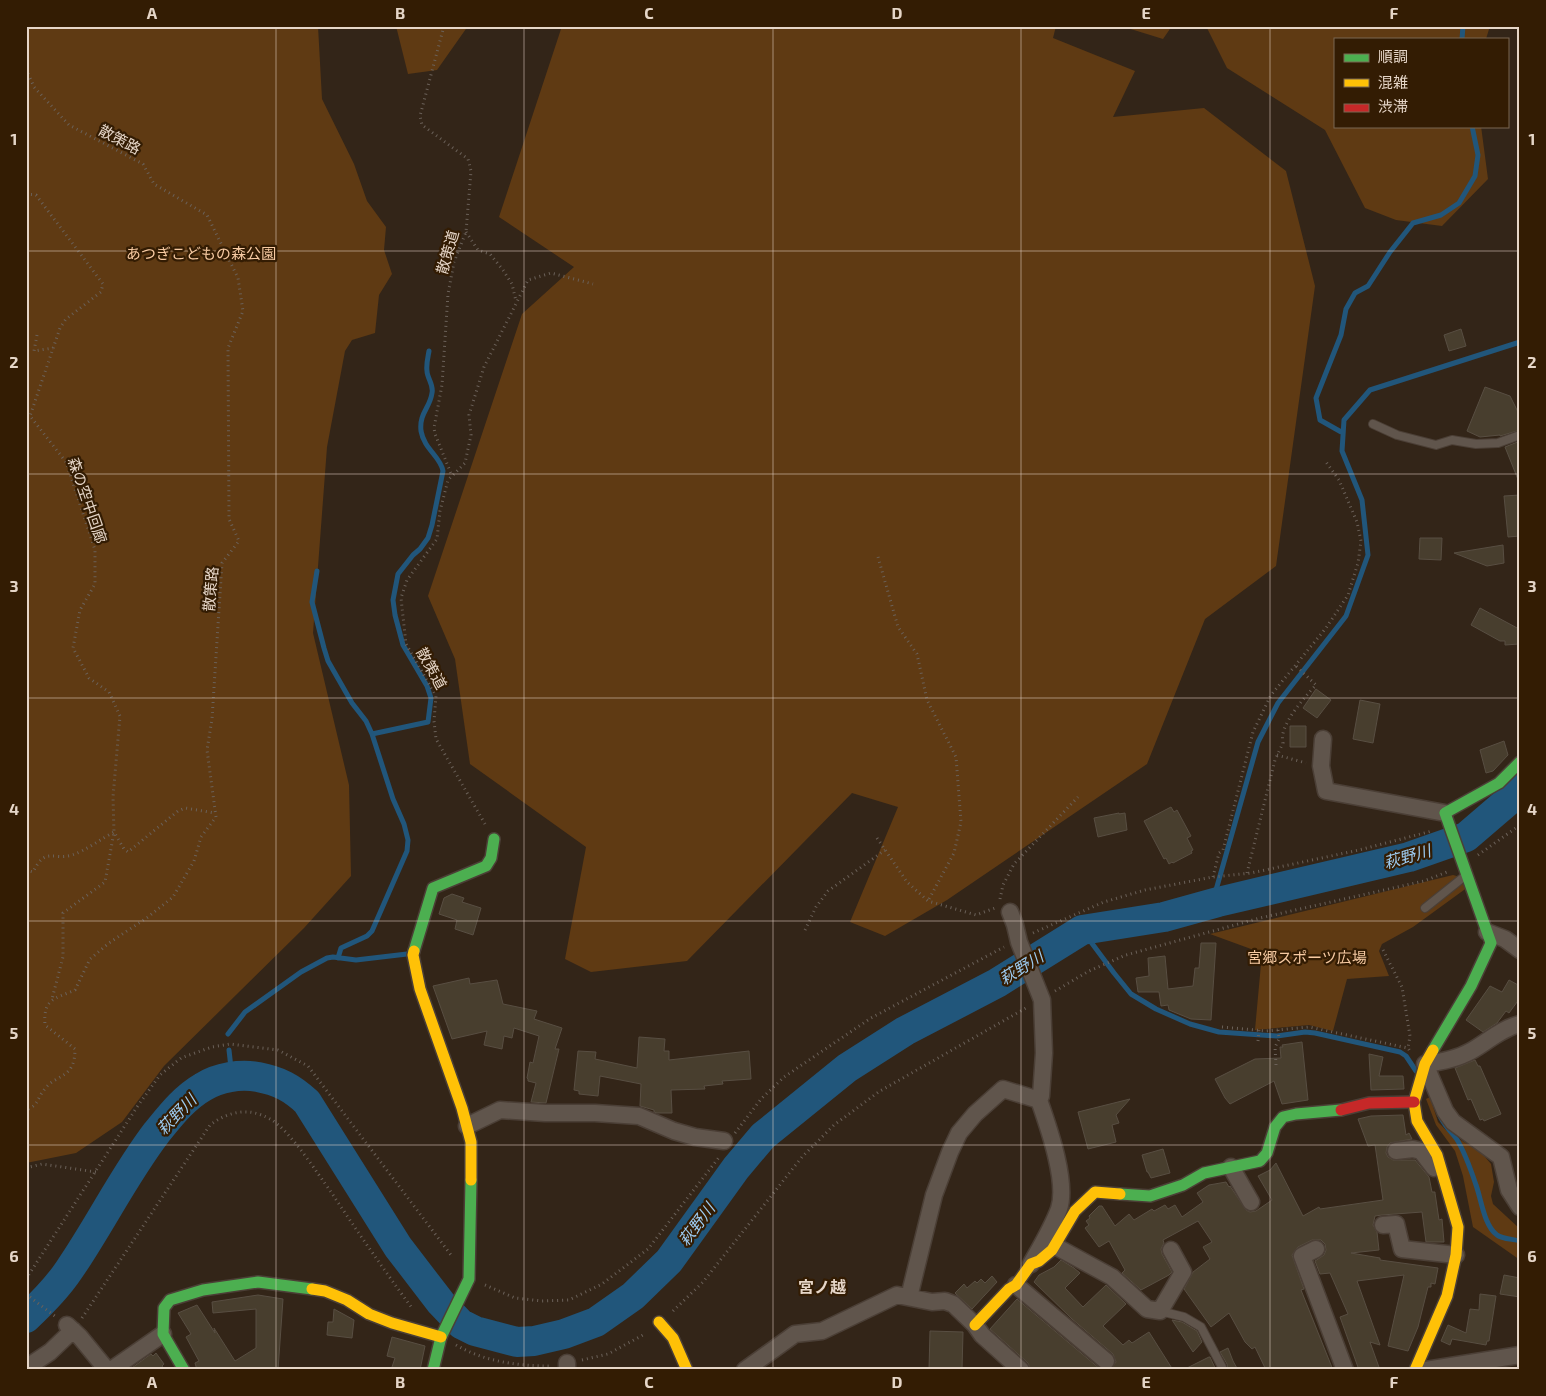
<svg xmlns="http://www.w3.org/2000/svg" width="1546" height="1396" font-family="'Exo 2','Noto Sans JP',sans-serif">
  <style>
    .green { fill: #5f3a13 }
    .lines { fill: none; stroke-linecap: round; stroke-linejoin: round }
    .stream { stroke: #21567b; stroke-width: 5 }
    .river { stroke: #21567b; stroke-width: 30 }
    .building { fill: #483e2e; stroke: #584e42 }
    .lane-casing { stroke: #4b3f36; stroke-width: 10 }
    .street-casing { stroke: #4b3f36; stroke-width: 19 }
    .fast-casing { stroke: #4b3f36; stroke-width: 14 }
    .slow-casing { stroke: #4b3f36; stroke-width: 14 }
    .jam-casing { stroke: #4b3f36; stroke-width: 14 }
    .path { stroke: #6b6159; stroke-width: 3; stroke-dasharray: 1 4; stroke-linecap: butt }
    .lane { stroke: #60554c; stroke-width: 8 }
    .street { stroke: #60554c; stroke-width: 16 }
    .fast { stroke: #4caf50; stroke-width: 11 }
    .slow { stroke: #ffc107; stroke-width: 11 }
    .jam { stroke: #c62828; stroke-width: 11 }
    .grid { fill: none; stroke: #e6d6c8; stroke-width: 1; stroke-opacity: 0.55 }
    .labels { text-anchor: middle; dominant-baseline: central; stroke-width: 4.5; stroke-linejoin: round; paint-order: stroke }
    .street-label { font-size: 15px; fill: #e6d6c8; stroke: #331c03 }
    .park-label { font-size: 15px; fill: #f7caa2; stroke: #331c03 }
    .water-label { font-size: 16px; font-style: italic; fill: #9dccf2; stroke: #331c03 }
    .neighbourhood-label { font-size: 16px; font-weight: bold; fill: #e6d6c8; stroke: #331c03 }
    .neatline { fill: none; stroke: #e6d6c8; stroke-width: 2 }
    .grid-label { font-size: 16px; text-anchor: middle; font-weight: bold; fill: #e6d6c8 }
  </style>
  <rect width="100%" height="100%" fill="#332518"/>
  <path class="green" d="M26,26H318L322,99L354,164L367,201L386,227L384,250L392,274L379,295L375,333L352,340L345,351L327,447L313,633L349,785L351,876L304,928L164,1066L122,1122L76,1153L26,1163Z
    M396,26H468L437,70L408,74Z
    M562,26H1056L1053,38L1135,71L1113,117L1204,108L1286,171L1315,286L1276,566L1205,619L1147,764L947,900L885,936L850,922L898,807L852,793L687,961L591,972L565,959L586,847L470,764L455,659L428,596L522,314L574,267L499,217Z
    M1121,26H1172L1163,39Z
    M1206,26H1490L1486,39H1335V126H1481L1488,179L1442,226L1396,220L1365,208L1325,130L1227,68Z
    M1453,875L1464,878L1468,887L1413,927L1382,944L1379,951L1389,976L1347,979L1333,1031L1309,1025L1255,1030L1262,953L1210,934Z
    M1430,1097L1438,1122L1449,1133L1481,1152L1491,1164L1494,1182L1491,1196L1493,1204L1520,1229V1260L1473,1227L1463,1176L1455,1151L1436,1125L1426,1099Z"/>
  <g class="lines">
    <path class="stream" d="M1462,39L1463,26
      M1343,433L1320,420L1316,398L1341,335L1346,309L1355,293L1368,286L1390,252L1413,223L1441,215L1459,203L1475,176L1478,155L1472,126
      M317,571L312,602L324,648L328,661L352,703L366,721L372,734L393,799L404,824L408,840L407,851L372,931L367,936L341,948L338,958
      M372,734L428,722L431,698L427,686L403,645L395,615L393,600L398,574L413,555L420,549L428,538L432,525L443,471C441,457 424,449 421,431C419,413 430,408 432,393C434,385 427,378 427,371C426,364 428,357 429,351
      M1218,902L1216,890L1258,742L1278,703L1346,616L1368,555L1362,500L1342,451L1344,420L1370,390L1520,342
      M1082,930L1114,973L1131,994L1156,1009L1190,1024L1219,1032L1277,1036L1305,1032L1315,1033L1400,1052L1406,1056L1416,1071
      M228,1034L245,1012L301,972L327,958L333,957L356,960L407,954
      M229,1050L232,1077
      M1440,1116C1444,1125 1450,1131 1456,1138C1465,1152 1471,1170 1476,1185C1481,1198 1484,1226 1497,1235C1502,1239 1513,1239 1520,1241"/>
    <path class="river" d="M26,1318C41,1304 57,1288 69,1270C100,1225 124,1175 157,1132C171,1115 184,1098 203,1087C219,1077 240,1074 258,1077C279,1081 292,1088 307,1102L398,1247L441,1303L461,1324L475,1331L517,1342L534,1341L564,1334L596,1322L633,1296L669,1261L736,1168L763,1136L847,1068L905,1031L997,983L1082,930L1164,917L1218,902L1409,857L1466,837L1508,801L1520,789"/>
  </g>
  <path class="building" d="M1461,329L1466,346L1449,351L1444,335Z
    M1485,387L1510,396L1520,416V430L1500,436V435L1480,437L1467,431Z
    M1520,441V482H1519L1505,447Z
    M1520,495V536L1508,537L1504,496Z
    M1420,538H1442L1441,560L1419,559Z
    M1503,545L1504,563L1487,566L1454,553Z
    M1480,608L1519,629V644L1505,645V641H1500L1471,625Z
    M1316,689L1331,700L1317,718L1303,708Z
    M1360,700L1380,704L1373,743L1353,739Z
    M1290,726H1306V747H1290Z
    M1504,741L1508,755L1493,771L1486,773L1480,750Z
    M1171,807L1174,812L1177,810L1191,836L1187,838L1193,850L1191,851L1192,853L1173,863L1172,862L1169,864L1166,858L1164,859L1144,821Z
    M1119,813V814L1125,813L1127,830L1098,837L1094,818Z
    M452,894L464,898L462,902L481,908L473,935L455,929L457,920L439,914L444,898Z
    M1201,943H1216L1211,1020L1191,1019L1169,1010L1168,1005L1161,1006L1159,992H1138L1136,978L1149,976L1148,958L1165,956L1168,989L1193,986L1195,968H1199Z
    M469,978L470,984L497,980L503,1004L537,1011L534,1019L562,1028L555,1049H559L546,1103L531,1102L536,1083L528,1081V1079L527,1078L530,1062L533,1063L539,1036L514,1028L512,1038L504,1036L502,1049L484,1045L487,1031L452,1039L433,986Z
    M1509,980L1520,986V998L1509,1013L1506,1011L1497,1023L1483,1032L1466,1020L1490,986L1502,992Z
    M639,1037L665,1039L664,1051H669V1060L749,1051L751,1079L722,1081L723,1084L704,1086L705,1089L671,1090L672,1113H657L654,1112V1110L640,1106L641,1084L600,1076L598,1096L579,1094V1091L574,1090L578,1051L596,1052L595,1059L637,1068Z
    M1302,1042L1308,1100L1282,1104L1274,1081L1230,1104L1225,1098L1215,1079L1255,1059L1281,1058L1280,1047H1283L1282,1045Z
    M1369,1054L1383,1057L1379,1076H1403L1404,1089L1371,1090Z
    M1475,1060L1478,1066H1480L1501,1114L1484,1121L1483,1119L1480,1120L1471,1099L1468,1100L1455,1068Z
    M1130,1099L1116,1115L1119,1123L1112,1125L1116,1142L1088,1149L1078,1112Z
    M1403,1115L1406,1135L1409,1133L1412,1139L1390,1143L1387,1147L1386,1153L1388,1157L1393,1160H1415L1429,1177L1432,1192H1435V1193L1439,1220L1442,1219L1444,1242H1426L1422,1212L1382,1215L1375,1216L1373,1225L1377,1232L1379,1250L1351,1253L1380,1258V1260L1438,1268L1435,1284L1431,1283V1287H1428L1418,1327L1408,1351L1388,1346L1404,1275L1357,1281L1380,1345L1370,1342L1380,1370H1359L1340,1317L1348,1314L1330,1273L1320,1274L1315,1261L1324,1255L1326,1250L1325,1244L1321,1240H1312L1298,1247L1292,1255L1304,1289L1301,1290L1333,1370H1266L1255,1347L1252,1349L1245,1342L1229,1313L1211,1327L1184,1289L1193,1272L1210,1259L1203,1247L1212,1242L1198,1221L1163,1240L1164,1243L1161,1249L1162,1254L1172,1272L1169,1275L1141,1290L1122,1273L1125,1270L1109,1241L1099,1247L1085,1228L1089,1225L1086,1221L1090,1218L1089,1216L1099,1206H1102L1115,1226L1129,1214L1134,1220L1152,1209L1154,1211L1165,1205L1168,1209L1175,1205L1182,1217L1203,1202L1197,1193L1209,1185L1226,1182L1229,1187L1230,1186L1246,1210L1250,1212L1256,1211L1272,1200L1258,1176L1270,1170L1276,1163L1303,1216L1319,1207L1320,1209L1383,1200L1375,1145L1368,1146L1358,1119L1371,1116Z
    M1163,1149L1170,1173L1151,1178L1148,1172H1147L1142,1155Z
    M1061,1260L1074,1268L1080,1273L1065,1288L1083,1307L1106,1285L1126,1304L1103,1326L1123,1345L1129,1340L1132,1343L1149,1332L1173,1370H1110L1116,1362L1113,1354L1072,1319L1034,1282L1039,1275L1054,1267Z
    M1504,1275L1520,1278V1297L1500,1294Z
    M992,1276L997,1282L972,1309L955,1293L964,1284L967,1288L975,1281L977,1283L981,1279L985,1283Z
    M1480,1294L1496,1296L1489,1341H1487L1486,1345L1452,1339L1450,1345L1441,1341L1448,1325L1466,1333L1470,1309L1479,1310Z
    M258,1295L283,1299L278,1370H197L195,1363L199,1361L186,1337L191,1334L178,1313L197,1305L215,1333L214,1328L235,1361L256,1348V1309L213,1313L212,1302Z
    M1017,1299L1100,1369L1102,1370H1031L1028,1363L990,1329Z
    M334,1309L354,1320L352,1338L327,1335L328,1322H333Z
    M1172,1320L1182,1322L1197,1331L1202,1342L1193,1352Z
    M930,1331L963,1332L962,1370H929Z
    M392,1337L425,1346L420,1370H391L395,1358L387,1356Z
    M1228,1348L1233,1361L1238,1370H1228L1227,1364L1220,1352Z
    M156,1353L164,1364L162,1366L165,1370H129L151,1354L153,1356Z
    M1209,1357H1210L1216,1370H1183Z"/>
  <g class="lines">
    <defs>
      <path id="lane" d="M1373,424L1397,435L1436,445L1452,440L1476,444L1498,443L1520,435
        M1425,908L1465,876
        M1160,1311L1184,1317L1201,1327L1222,1367V1370"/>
      <path id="street" d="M1323,739L1321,766L1326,791L1445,813
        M1010,912L1015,925L1019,942L1042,1000L1044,1053L1041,1096L1039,1100C1048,1126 1068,1182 1059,1209C1052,1228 1041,1246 1031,1264
        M1487,932L1505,939L1520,950
        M1520,1024C1502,1028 1487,1042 1471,1051C1457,1059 1441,1062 1425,1064L1445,1111L1453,1122L1501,1157L1509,1190L1520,1207
        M467,1126L500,1110L545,1113H595L639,1116L674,1131L695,1137L724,1141
        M1396,1151L1413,1149L1421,1151L1434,1168
        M1231,1167L1251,1202
        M1383,1225L1396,1224L1402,1249L1456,1255
        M1055,1246L1112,1277L1147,1309L1160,1311L1183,1272L1171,1250
        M1316,1249L1302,1256L1345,1370
        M1016,1285L1106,1361
        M908,1297L911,1289L934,1195L950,1152L959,1133L975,1114L1003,1089L1039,1100
        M67,1325L80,1337L103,1365L104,1370
        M567,1363V1370
        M26,1368L50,1352L73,1330
        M111,1370L163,1334
        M745,1370L795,1334L822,1331L897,1295L932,1302L945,1301L953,1304L975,1325L982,1335L1021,1370
        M1426,1370L1520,1355"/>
      <path id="fast" d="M414,951L433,888L486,866L491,858L494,839
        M1433,1050L1471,986L1491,943L1445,813L1499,783L1520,762
        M1120,1194L1150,1196L1183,1185L1204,1173L1260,1161L1267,1153L1275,1127L1283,1117L1296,1114L1341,1110
        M184,1370L163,1334L164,1308L170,1300L203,1290L258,1282L312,1289
        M433,1370L441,1337L469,1279L471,1180"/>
      <path id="slow" d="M414,951L413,955L420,989L462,1108L471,1142V1180
        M312,1289L325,1291L347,1300L369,1314L392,1323L441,1337
        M659,1322L673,1338L687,1370
        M975,1325L1009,1289L1016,1285L1031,1264L1039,1261L1052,1250L1075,1211L1095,1192L1120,1194
        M1415,1370L1447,1296L1456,1255L1458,1227L1437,1155L1417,1121L1414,1102L1425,1064L1433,1050"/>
      <path id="jam" d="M1341,1110L1369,1103L1414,1102"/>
    </defs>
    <use href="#lane" class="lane-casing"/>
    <use href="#street" class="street-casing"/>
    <use href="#fast" class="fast-casing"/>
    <use href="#slow" class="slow-casing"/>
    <use href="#jam" class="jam-casing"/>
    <path class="path" d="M444,26L420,116L422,125L468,159L471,171L466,232L454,262L448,294L442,385L434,428L435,434L452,476
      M26,69L34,87L69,125L143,164L154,184L207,215L238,278L243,311L228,348L229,519L239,541L222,563L212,719L207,750L216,817L201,837L194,861L173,897L148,917L109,943L90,959L75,990C55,999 43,998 45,1025L75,1049C75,1080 56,1073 44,1090C36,1100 39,1105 26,1110
      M26,194L36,195L103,284L101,292L66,319L60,328L30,416L66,462L95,550V584L80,610L73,648L89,678L109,692L120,716L113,797L114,832L105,882L63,913V957L52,999
      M466,232L478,250L490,254L503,270L512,284L516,301
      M37,335L34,351L53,348
      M878,557L898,627L917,654L927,700L956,757L961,822L954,853L928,901
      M1277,755L1306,763
      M485,824L436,739L434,721L436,696L406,644L401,598L407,580L437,539L440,511L448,480L465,463L471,435L469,415L484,367L528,280L551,273L593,284
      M877,838L907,882L928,901L976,915L995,908
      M1478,855L1520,825
      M26,870L33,872C46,846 53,861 72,855C85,851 101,839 114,832L124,849L128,852L178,811L185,808L215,813
      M1247,873L1275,760L1283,743C1278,726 1305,697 1316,685L1296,666
      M1213,877L1219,853L1223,850L1253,732L1271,695L1326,628L1348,595L1358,563L1361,541L1357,522L1339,480L1326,462
      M1000,899L1003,885L1014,864L1078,797
      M805,930L816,907L828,891L885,850
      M1033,933L1104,902L1145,890L1213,877L1251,873L1359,850L1432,831
      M1383,950L1402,987L1410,1036L1408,1048
      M1055,991L1089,971L1126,955L1260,918L1424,881L1447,872
      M1222,1027L1266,1031L1309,1027L1408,1048L1411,1053
      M1258,1041L1259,1030
      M1276,1065L1275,1047L1279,1039L1278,1030
      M735,1133L761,1099L784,1077L871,1018L1004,947
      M26,1168L42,1164L96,1172
      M26,1279L137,1107L160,1075L181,1058L212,1047L230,1044L278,1050L308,1066L451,1255
      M485,1285L515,1298L542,1301L569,1300L602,1284L648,1249L720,1156
      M26,1294L56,1317
      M673,1311L703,1282L802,1157L834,1125L880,1091L1026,1008
      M82,1318L210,1125C229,1111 249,1107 270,1119C290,1130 317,1173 331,1192C357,1231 384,1270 412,1308
      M456,1345C485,1362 519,1366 552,1366
      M582,1360L608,1354L645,1334"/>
    <use href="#lane" class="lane"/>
    <use href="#street" class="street"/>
    <use href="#fast" class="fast"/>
    <use href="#slow" class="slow"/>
    <use href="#jam" class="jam"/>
  </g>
  <path class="grid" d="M276,26V1370M524,26V1370M773,26V1370M1021,26V1370M1270,26V1370M26,251H1520M26,474H1520M26,698H1520M26,921H1520M26,1145H1520"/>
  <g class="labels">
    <g class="street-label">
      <text transform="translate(120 139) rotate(28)">散策路</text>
      <text transform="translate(447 252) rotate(-74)">散策道</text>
      <text transform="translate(88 500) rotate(71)">森の空中回廊</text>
      <text transform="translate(210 589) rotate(-85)">散策路</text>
      <text transform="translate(432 668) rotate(61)">散策道</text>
    </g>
    <g class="park-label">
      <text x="201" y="253">あつぎこどもの森公園</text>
      <text x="1307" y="957">宮郷スポーツ広場</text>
    </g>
    <g class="water-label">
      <text transform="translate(1407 856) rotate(-16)">萩野川</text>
      <text transform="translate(1021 967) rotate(-32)">萩野川</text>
      <text transform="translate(176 1114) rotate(-46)">萩野川</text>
      <text transform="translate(696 1224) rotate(-53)">萩野川</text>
    </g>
    <g class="neighbourhood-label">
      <text x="822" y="1286">宮ノ越</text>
    </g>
  </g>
  <rect width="1546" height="1396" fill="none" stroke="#331c03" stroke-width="55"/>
  <rect x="1334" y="38" width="175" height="90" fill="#331c03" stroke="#7b6652"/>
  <rect x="1344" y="54" width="25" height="8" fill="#4caf50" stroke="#7b6652"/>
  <text x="1378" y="62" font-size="15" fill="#e6d6c8">順調</text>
  <rect x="1344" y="79" width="25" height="8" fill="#ffc107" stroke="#7b6652"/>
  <text x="1378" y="88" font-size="15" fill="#e6d6c8">混雑</text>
  <rect x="1344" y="104" width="25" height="8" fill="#c62828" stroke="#7b6652"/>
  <text x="1378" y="112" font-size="15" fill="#e6d6c8">渋滞</text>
  <rect x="28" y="28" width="1490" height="1340" class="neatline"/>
  <g class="grid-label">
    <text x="152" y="19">A</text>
    <text x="400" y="19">B</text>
    <text x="649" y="19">C</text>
    <text x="897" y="19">D</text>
    <text x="1146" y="19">E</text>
    <text x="1394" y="19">F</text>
    <text x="14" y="145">1</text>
    <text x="1532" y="145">1</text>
    <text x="14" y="368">2</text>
    <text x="1532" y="368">2</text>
    <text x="14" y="592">3</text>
    <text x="1532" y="592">3</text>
    <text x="14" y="815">4</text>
    <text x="1532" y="815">4</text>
    <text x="14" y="1039">5</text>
    <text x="1532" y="1039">5</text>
    <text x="14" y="1262">6</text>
    <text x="1532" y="1262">6</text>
    <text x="152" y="1388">A</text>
    <text x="400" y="1388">B</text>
    <text x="649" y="1388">C</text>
    <text x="897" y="1388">D</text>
    <text x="1146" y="1388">E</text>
    <text x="1394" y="1388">F</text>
  </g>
</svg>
